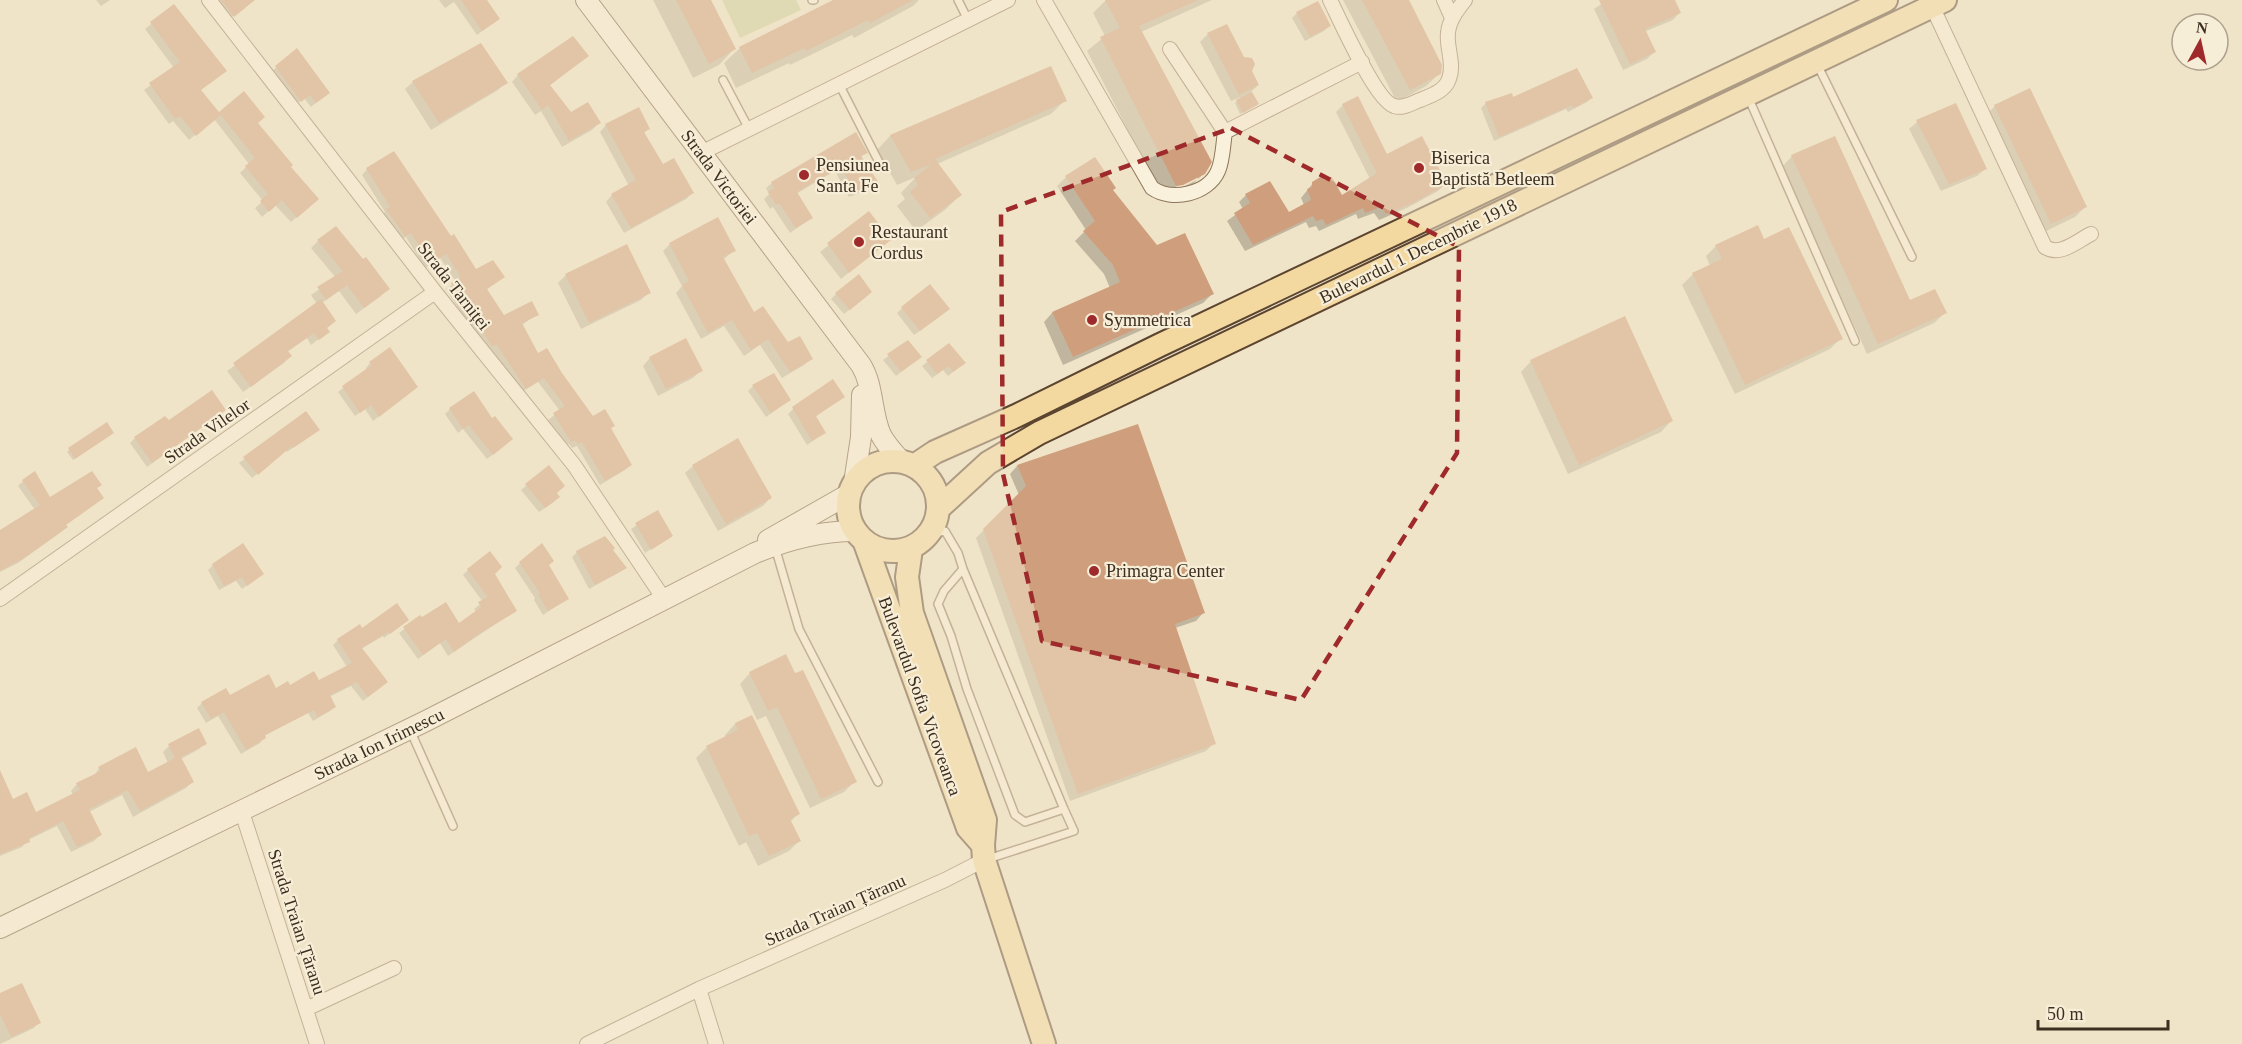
<svg xmlns="http://www.w3.org/2000/svg" width="2242" height="1044" font-family="'Times New Roman',serif">
  <style>
    .green { fill: #c9cf9b }
    .shadow { fill: #0003 }
    .building { fill: #cf9f7d }
    .lines { fill: none; stroke-linecap: round; stroke-linejoin: round }
    .lane-casing { stroke: #8d765c; stroke-width: 10 }
    .street-casing { stroke: #8d765c; stroke-width: 16 }
    .secondary-casing { stroke: #6f573f; stroke-width: 22 }
    .primary-casing { stroke: #5b4430; stroke-width: 26 }
    .lane { stroke: #faf1dc; stroke-width: 7 }
    .street { stroke: #faf1dc; stroke-width: 14 }
    .secondary { stroke: #faf1dc; stroke-width: 20 }
    .primary { stroke: #f3d9a0; stroke-width: 22 }
    .marked { fill: none; stroke: #9e2a2b; stroke-width: 4.5; stroke-dasharray: 12 8; stroke-linejoin: round }
    .poi-dot { fill: #9e2a2b; stroke: #f7eed8; stroke-width: 2 }
    .labels { text-anchor: middle; dominant-baseline: central; stroke-width: 4.5; stroke-linejoin: round; paint-order: stroke }
    .poi-label { font-size: 18px; fill: #3d2e20; stroke: #f7eed8; text-anchor: start }
    .street-label { font-size: 18px; fill: #3d2e20; stroke: #f7eed8 }
  </style>
  <rect width="100%" height="100%" fill="#f0e4c8"/>
  <path class="green" d="M722,0H796L801,10L740,38Z"/>
  <path class="shadow" d="M96,0H110L101,6Z
    M214,0H254L228,20Z
    M439,0H488L486,1L498,19L477,35L454,2L445,8Z
    M653,0H710L734,49L719,65L693,78Z
    M837,0H919L913,6L854,38L852,35L790,65L789,63L736,88L724,63L740,48Z
    M1106,0H1212L1141,32L1204,173L1198,179V176L1175,187L1177,190L1197,180L1190,187L1163,198L1087,51L1105,36L1093,13Z
    M1343,0H1407L1440,73L1426,86L1397,102Z
    M1607,0H1674L1679,13L1673,20L1644,32L1654,52L1647,59L1623,70L1594,9Z
    M173,6L200,91L219,114L257,124L289,167L311,205L291,222L275,205L262,217L255,208L263,201L240,173L249,164L214,119L189,140L173,121L169,124L144,90L174,68L145,29Z
    M1297,13L1329,26L1324,31L1305,41L1292,18Z
    M1208,34L1250,71L1258,85L1251,92L1257,104L1255,106L1240,114L1235,103L1241,97L1231,101L1200,42Z
    M297,50L323,97L311,107L304,98L295,105L271,72Z
    M587,56L549,86L570,114L599,123L592,130L562,147L541,111L535,115L512,82L518,75Z
    M1050,68L1065,100L1051,114L937,164L960,195L946,209L916,231L897,206L905,199L901,193L916,177L897,185L877,150L890,136Z
    M413,82H506L498,90L431,130L405,89Z
    M1592,97L1587,102L1568,112L1566,109L1494,141L1481,108L1486,103L1512,99Z
    M1343,105L1386,156L1445,184L1438,191L1407,208L1379,220L1374,213L1358,219L1356,214L1319,231L1316,226L1309,228L1306,222L1245,251L1227,221L1243,209L1239,202L1246,195L1288,214L1304,205L1301,198L1313,183L1341,197L1370,179L1336,112Z
    M1955,105L1985,169L1977,176L1941,191L1909,129L1917,122Z
    M1995,106L2085,207L2075,217L2040,234L1984,117Z
    M606,125L648,129L644,133L663,166L692,193L686,199L624,233L606,202L612,195L629,186L600,132Z
    M866,152L861,157L877,183L871,189L849,197L835,171L796,194L811,218L790,233L773,207L770,209L764,199L769,194L766,188L772,183Z
    M1792,156L1909,302L1945,313L1934,323L1867,354L1782,167Z
    M1094,159L1112,190L1157,247L1212,294L1203,303L1063,365L1044,322L1052,313L1110,288L1104,274L1075,241L1086,230L1057,186L1066,177Z
    M367,169L450,239L476,271L503,277L486,290L504,317L537,314L522,325L537,355L560,373L593,418L613,426L610,429L631,465L625,470L600,485L577,446L572,448L569,444L565,446L548,420L560,411L538,382L520,393L491,349L486,351L446,289L456,282L440,258L425,268L406,237L400,240L382,215L385,212L362,175Z
    M869,213L889,240L841,279L820,252Z
    M318,241L381,296L356,314L339,291L322,303L328,332L311,345L307,338L287,352L290,356L284,363L243,392L227,371L317,304L311,295L336,278L311,248Z
    M1764,241L1841,338L1830,349L1735,394L1682,285L1693,274L1710,266L1706,256L1716,246Z
    M670,244L734,250L723,260L753,314L787,343L811,358L804,365L782,378L760,345L744,356L724,326L701,339L676,293L682,286L663,251Z
    M566,275L649,292L641,300L581,329L558,283Z
    M836,294L866,297L844,314L831,299Z
    M902,308L943,314L914,335L897,313Z
    M908,342L920,357L896,376L883,360Z
    M949,345L964,363L948,376L943,370L932,378L922,366Z
    M650,358L701,370L693,378L658,396L643,366Z
    M1531,361L1671,421L1661,432L1568,474L1521,372Z
    M370,363L411,391L373,421L365,409L355,416L338,392L367,370L366,368Z
    M753,386L789,400L766,417L748,391Z
    M843,397L815,417L824,433L807,445L788,414L793,409Z
    M450,409L492,421L506,444L487,459L463,429L458,433L445,414Z
    M306,413L313,434L287,452L286,450L252,478L239,463Z
    M219,415L147,467L130,443L135,438L168,422Z
    M1137,426L1203,613L1196,621L1175,628L1214,743L1206,751L1070,801L976,538L1019,495L1010,474L1017,466Z
    M110,435L73,460L67,452L69,450Z
    M693,466L770,498L763,506L718,531L685,473Z
    M548,467L555,493L554,502L539,512L521,490Z
    M23,481L50,499L102,498L65,525L66,527L61,532L18,563L0,572V533L35,510L18,486Z
    M657,512L671,536L645,553L631,529Z
    M611,550L625,568L620,572L589,589L572,557L577,552Z
    M520,563L548,565L567,599L543,615L534,600L535,598L515,568Z
    M213,565L262,574L242,589L236,581L219,590L208,570Z
    M468,570L493,574L515,611L448,656L440,643L418,659L399,633L420,617L458,625L477,612L474,609L483,602L463,575Z
    M407,620L384,638L383,636L361,649L381,687L363,701L351,686L329,697L334,707L330,711L313,721L308,713L264,736L260,743L241,754L218,716L206,723L197,708L202,703L229,697L318,682L347,667L333,645L338,640L362,630Z
    M750,673L855,781L844,792L810,808L766,716L757,720L740,684Z
    M751,717L798,814L790,822L799,841L789,851L758,866L746,842L739,846L696,758L707,747L726,738L725,735L735,724Z
    M198,730L205,743L199,749L181,759L192,782L186,788L133,817L122,795L89,812L100,835L94,841L71,852L57,826L28,840L22,847L0,856V791L36,814L73,795L71,791L77,784L94,776L99,768L148,774L168,763L163,752L169,746Z
    M0,995L39,1022L34,1028L0,1044Z"/>
  <path class="building" d="M221,0H255L234,17Z
    M461,0H487L500,19L482,31Z
    M676,0H711L736,49L709,64Z
    M833,0H913L870,23L868,20L806,51L804,48L752,73L739,47Z
    M1105,0H1198L1139,26L1212,162L1205,174L1183,185L1176,186L1100,37L1120,28Z
    M1362,0H1409L1442,65L1441,74L1410,90Z
    M1599,0H1675L1681,13L1645,29L1656,52L1630,64Z
    M1318,1L1331,26L1310,37L1296,12Z
    M174,4L227,71L201,90L219,112L244,91L265,117L258,123L293,165L291,167L319,199L297,218L282,200L269,212L260,201L268,194L245,166L255,158L221,115L196,136L180,116L175,119L149,83L180,62L150,22Z
    M1227,24L1244,57L1252,58L1255,64L1252,71L1259,85L1239,95L1207,33Z
    M573,36L589,56L550,85L571,112L588,102L601,123L569,141L548,105L542,110L517,74Z
    M481,43L508,83L439,123L412,81Z
    M297,48L330,93L316,103L310,95L301,102L275,66Z
    M1051,66L1067,101L935,159L962,195L930,218L910,192L918,185L914,178L932,164L911,172L890,135Z
    M1577,68L1593,98L1573,108L1572,105L1499,137L1485,102L1512,93L1513,97Z
    M2030,88L2087,207L2051,224L1994,105Z
    M1252,92L1259,104L1243,113L1236,100Z
    M1358,96L1387,154L1422,136L1447,184L1415,202L1386,214L1381,207L1365,213L1363,208L1326,225L1323,219L1316,221L1313,216L1253,245L1234,213L1250,203L1245,194L1270,181L1289,212L1311,200L1307,189L1312,187V182L1322,176L1325,180L1332,177L1342,195L1377,173L1342,104Z
    M1956,103L1987,169L1949,184L1916,120Z
    M639,107L650,129L644,132L663,164L674,158L694,193L631,228L611,194L636,180L605,124Z
    M856,132L868,153L861,156L879,183L855,192L841,166L797,192L813,218L796,228L779,203L776,205L768,192L774,188L771,182Z
    M1835,136L1910,300L1935,289L1947,313L1878,344L1791,155Z
    M394,151L451,236L454,234L476,269L493,260L505,277L487,289L504,315L532,301L539,315L522,323L538,353L547,348L562,373L593,416L605,409L615,426L611,428L632,465L605,481L582,442L578,444L575,440L571,442L553,413L565,406L544,378L526,389L497,345L492,346L451,283L461,277L446,254L431,264L411,233L405,236L386,209L390,207L366,168Z
    M1095,157L1116,188L1113,190L1157,245L1185,233L1214,294L1073,357L1052,312L1120,282L1113,265L1083,231L1095,221L1065,176Z
    M869,211L891,240L849,273L827,243Z
    M718,217L736,251L723,257L754,312L763,306L788,342L800,336L813,359L790,372L768,339L751,350L732,320L708,333L682,285L689,281L669,243Z
    M1758,225L1764,239L1789,227L1843,339L1745,385L1692,273L1722,259L1715,245Z
    M336,226L363,259L366,257L390,289L364,308L347,285L326,300L317,287L343,271L317,240Z
    M627,244L651,293L589,323L565,274Z
    M859,274L872,292L850,310L835,293Z
    M930,284L950,309L920,331L901,307Z
    M321,299L336,321L327,328L330,332L319,340L314,333L288,351L292,356L251,387L233,363Z
    M1625,316L1673,421L1579,465L1530,360Z
    M686,338L703,371L666,389L649,357Z
    M908,340L922,357L901,372L887,354Z
    M949,343L966,363L953,372L949,366L937,374L926,360Z
    M390,347L418,387L379,417L371,405L360,413L342,386L372,365L369,362Z
    M774,373L791,400L771,413L752,385Z
    M833,379L845,397L816,416L826,433L812,441L792,407Z
    M212,390L226,410L152,463L134,437L165,416L169,420Z
    M474,391L492,418L495,416L513,439L493,455L469,425L463,429L449,408Z
    M306,411L320,430L293,448L292,446L258,475L243,457Z
    M107,422L114,433L75,459L68,448Z
    M1138,424L1205,613L1175,624L1216,744L1078,794L983,529L1026,486L1017,465Z
    M738,438L772,498L726,524L692,465Z
    M549,465L565,486L557,493L560,497L545,508L525,484Z
    M35,471L50,497L92,471L102,485L97,488L104,498L66,525L68,527L24,558L0,571V530L40,505L22,480Z
    M658,510L673,536L651,550L635,523Z
    M605,536L615,548L613,550L627,568L595,585L576,551Z
    M243,543L264,574L247,586L242,577L224,586L212,564Z
    M542,543L554,561L549,565L569,599L548,611L538,594L540,593L519,562Z
    M490,551L502,567L495,574L517,611L477,635L454,652L446,639L423,655L403,627L420,615L422,617L446,602L459,623L481,607L478,602L488,597L467,569Z
    M397,603L409,620L390,634L388,632L362,648L388,682L368,697L357,682L330,695L336,707L318,717L314,710L265,735L266,738L246,750L224,712L211,719L201,702L226,688L230,695L269,674L276,688L288,681L290,685L314,671L319,680L352,663L337,639L360,624L362,628Z
    M786,654L795,673L803,670L857,782L821,799L777,707L768,711L749,672Z
    M752,715L800,814L790,819L801,841L769,856L757,833L749,836L706,746L738,730L735,723Z
    M199,728L207,744L181,757L194,782L140,811L128,790L89,809L102,835L77,847L63,821L29,838L30,842L0,854V770L13,799L27,792L36,812L80,790L76,783L101,771L98,767L136,747L148,772L175,758L168,744Z
    M22,983L41,1023L11,1037L0,1014V993Z"/>
  <g class="lines">
    <defs>
      <path id="lane" d="M812,0H814
        M958,0L968,20
        M1818,66L1912,257
        M723,80L749,129
        M839,84L882,168
        M1749,99L1855,341
        M930,534L945,531L958,553L963,569L944,591L938,604L951,636L967,689L1015,815L1025,822L1064,809
        M775,547L799,629L878,782
        M963,569L1064,809L1074,831L988,859
        M411,732L453,826"/>
      <path id="street" d="M209,0L435,292L574,465L664,599
        M1044,0L1152,188C1172,202 1208,194 1218,171C1223,160 1223,144 1225,132L1170,49
        M1330,0C1340,20 1376,101 1394,106C1403,109 1412,103 1420,100C1432,95 1445,91 1449,79C1455,64 1446,47 1448,33C1449,20 1458,9 1465,0
        M1444,0L1452,18
        M1932,6L2045,247C2060,257 2077,241 2091,234
        M1225,132L1362,62
        M701,153L1008,0
        M0,599L435,292
        M242,812L317,1044
        M699,989L716,1044
        M306,1009L394,968
        M587,1044L699,989L945,880L984,860"/>
      <path id="secondary" d="M586,0L861,365C874,386 871,413 881,435C886,445 894,453 902,462
        M854,483L861,437L862,395
        M768,540L849,494
        M0,928L426,721L755,553C787,540 821,531 855,531"/>
      <path id="primary" d="M848 506a45 45 0 1 1 90 0a45 45 0 1 1-90 0Z
        M914,466L935,452L1016,416L1160,345L1886,0
        M939,508L988,463L1039,433L1945,0
        M865,543L968,828L983,845
        M911,549L907,577L912,613L985,820L983,845L984,860L1044,1044"/>
    </defs>
    <use href="#lane" class="lane-casing"/>
    <use href="#street" class="street-casing"/>
    <use href="#secondary" class="secondary-casing"/>
    <use href="#primary" class="primary-casing"/>
    <use href="#lane" class="lane"/>
    <use href="#street" class="street"/>
    <use href="#secondary" class="secondary"/>
    <use href="#primary" class="primary"/>
  </g>
  <path d="M0 0H2242V1044H0ZM1231,128L1459,247L1457,453L1301,700L1042,641L1003,474L1001,212Z" fill="#f0e4c8" fill-opacity=".55" fill-rule="evenodd"/>
  <path class="marked" d="M1231,128L1459,247L1457,453L1301,700L1042,641L1003,474L1001,212Z"/>
  <g class="poi-dot">
    <circle cx="1419" cy="168" r="6"/>
    <circle cx="804" cy="175" r="6"/>
    <circle cx="859" cy="242" r="6"/>
    <circle cx="1092" cy="320" r="6"/>
    <circle cx="1094" cy="571" r="6"/>
  </g>
  <g class="labels">
    <g class="poi-label">
      <text x="1431" y="158">Biserica<tspan x="1431" dy="21">Baptistă Betleem</tspan></text>
      <text x="816" y="165">Pensiunea<tspan x="816" dy="21">Santa Fe</tspan></text>
      <text x="871" y="232">Restaurant<tspan x="871" dy="21">Cordus</tspan></text>
      <text x="1104" y="320">Symmetrica</text>
      <text x="1106" y="571">Primagra Center</text>
    </g>
    <g class="street-label">
      <text transform="translate(719 177) rotate(53)">Strada Victoriei</text>
      <text transform="translate(1418 251) rotate(-26)">Bulevardul 1 Decembrie 1918</text>
      <text transform="translate(454 286) rotate(52)">Strada Tarniței</text>
      <text transform="translate(207 431) rotate(-35)">Strada Vilelor</text>
      <text transform="translate(920 696) rotate(70)">Bulevardul Sofia Vicoveanca</text>
      <text transform="translate(379 744) rotate(-26)">Strada Ion Irimescu</text>
      <text transform="translate(835 910) rotate(-24)">Strada Traian Țăranu</text>
      <text transform="translate(297 922) rotate(72)">Strada Traian Țăranu</text>
    </g>
  </g>
  <g transform="translate(2200 42) rotate(8)"><circle r="28" fill="#f7eed8" stroke="#ada18e" stroke-width="1.5"/>
  <path d="M0-4.5L10 22L0 15L-10 22Z" fill="#9e2a2b"/>
  <text y="-9" font-size="16" font-weight="bold" text-anchor="middle" fill="#3d2e20">N</text>
  </g>
  <path d="M2038 1020v9h130v-9" fill="none" stroke="#3d2e20" stroke-width="3"/>
  <text x="2047" y="1020" font-size="18" fill="#3d2e20" stroke="#f7eed8" stroke-width="4.5" paint-order="stroke">50 m</text>
</svg>
